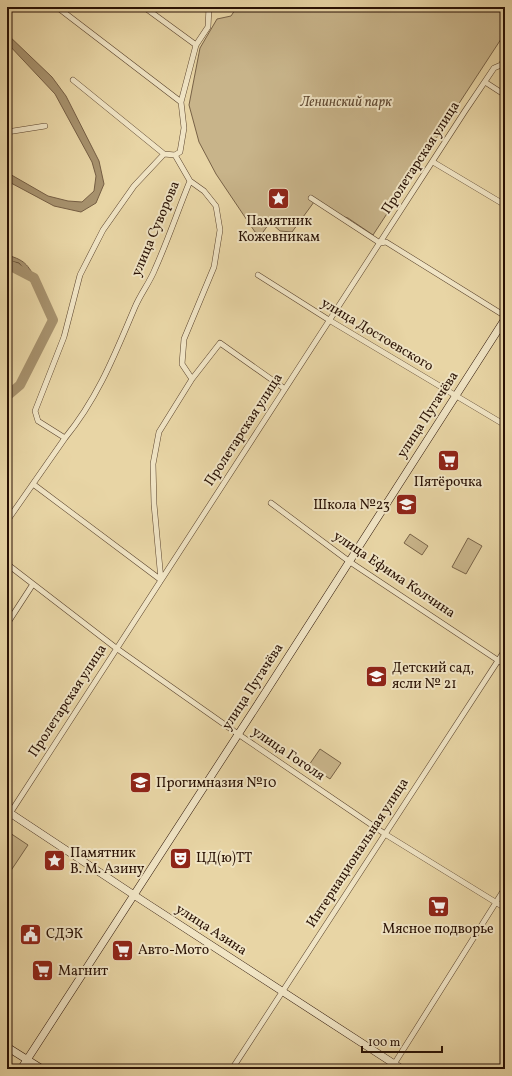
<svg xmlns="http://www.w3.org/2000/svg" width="512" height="1076" font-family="Vollkorn,serif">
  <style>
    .green { fill: #c8b48a; stroke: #786247 }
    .water { fill: #a7926e; stroke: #755e44 }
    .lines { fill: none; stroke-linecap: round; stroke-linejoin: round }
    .shore { stroke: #685239; stroke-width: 1 }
    .river { stroke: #a7926e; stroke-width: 10 }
    .street-casing { stroke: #59422c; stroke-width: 6 }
    .secondary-casing { stroke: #291104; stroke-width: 8 }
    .street { stroke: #f0e4c4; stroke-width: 5 }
    .secondary { stroke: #f0e4c4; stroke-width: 7 }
    .labels { text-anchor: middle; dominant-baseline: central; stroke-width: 4; stroke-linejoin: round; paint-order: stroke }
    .park-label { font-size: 14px; font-style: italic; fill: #614a33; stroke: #f0e4c4 }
    .street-label { font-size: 14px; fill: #291104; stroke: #f0e4c4 }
    .poi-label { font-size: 14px; fill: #291104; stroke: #f0e4c4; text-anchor: start }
  </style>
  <rect width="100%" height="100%" fill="#e8d5a5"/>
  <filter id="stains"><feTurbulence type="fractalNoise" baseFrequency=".005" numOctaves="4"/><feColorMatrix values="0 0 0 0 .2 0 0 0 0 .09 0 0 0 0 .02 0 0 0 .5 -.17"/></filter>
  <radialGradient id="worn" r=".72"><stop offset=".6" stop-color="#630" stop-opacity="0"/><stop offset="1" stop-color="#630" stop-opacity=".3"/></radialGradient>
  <path class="green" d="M237,7H505V33L373,235L348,218L331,213L314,202L292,232L280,231L271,223L273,218L261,235L255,232L216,174L199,142L189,105L200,48L217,19L231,16Z
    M410,534L428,546L422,555L404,543Z
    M468,538L482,546L466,574L452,567Z
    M320,749L341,763L330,779L309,765Z
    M10,833L28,845L10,872L7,871V838Z"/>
  <path class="water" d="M7,34L52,77L66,96L99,161L104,184L96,203L81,212L54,206L11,183H7V174L8,173L48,196L68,201L82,202L94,191L96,176L92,162L55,94L8,44Z
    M7,255C28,261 27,266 39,283L34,286L28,277L7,269Z"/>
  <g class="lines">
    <path class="shore" d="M7,260L19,263L24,269L22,271L7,266"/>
    <path class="river" d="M7,264L34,278L53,320L20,385L7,396"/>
    <defs>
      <path id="street" d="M57,7L181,102
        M144,7L196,45
        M73,80L164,154
        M485,82L505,95
        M7,132L45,126
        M175,155L190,181
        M433,162L505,205
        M311,198L380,243L386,242L505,316
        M258,275L329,320L505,425
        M65,438C98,398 115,354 135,307C141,293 150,282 155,269C168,240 178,210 190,181L204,191L216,206L220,230L214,267L184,339L182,364L192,379
        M33,484L161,580
        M271,503L350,562L505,665
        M7,521L65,438L38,421L35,411L64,337L80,275L103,230L134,186L164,154L175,155L180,152L184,128L181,102L196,45L208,27L209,7
        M7,564L116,648L238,734L385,834L505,908
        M161,580L154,504L153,464L159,432L192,379L220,343L285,389
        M7,624L33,584
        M7,818L465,111L494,68L501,65L505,59
        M232,1069L505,650
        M391,1069L505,888"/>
      <path id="secondary" d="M7,811L140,899L402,1069
        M7,1047L42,1069
        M21,1069L265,693L505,319"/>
    </defs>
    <use href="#street" class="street-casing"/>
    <use href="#secondary" class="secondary-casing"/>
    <use href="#street" class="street"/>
    <use href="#secondary" class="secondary"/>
  </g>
  <defs>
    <symbol id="sight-square" viewBox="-11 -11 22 22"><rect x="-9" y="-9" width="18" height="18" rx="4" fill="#8f2418" stroke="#f0e4c4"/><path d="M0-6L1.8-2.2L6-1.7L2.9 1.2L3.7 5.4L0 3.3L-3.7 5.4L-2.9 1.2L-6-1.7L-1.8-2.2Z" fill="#fff"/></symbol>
    <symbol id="supermarket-square" viewBox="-11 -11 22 22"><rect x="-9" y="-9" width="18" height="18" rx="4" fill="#8f2418" stroke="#f0e4c4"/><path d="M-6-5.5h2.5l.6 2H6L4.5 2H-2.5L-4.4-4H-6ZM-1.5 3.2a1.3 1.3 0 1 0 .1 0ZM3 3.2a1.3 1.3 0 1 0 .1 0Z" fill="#fff"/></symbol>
    <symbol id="school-square" viewBox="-11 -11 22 22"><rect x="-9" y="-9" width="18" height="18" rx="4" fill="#8f2418" stroke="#f0e4c4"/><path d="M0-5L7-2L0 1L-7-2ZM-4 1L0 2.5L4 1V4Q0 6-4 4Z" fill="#fff"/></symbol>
    <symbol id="theatre-square" viewBox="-11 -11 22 22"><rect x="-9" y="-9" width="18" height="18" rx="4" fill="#8f2418" stroke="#f0e4c4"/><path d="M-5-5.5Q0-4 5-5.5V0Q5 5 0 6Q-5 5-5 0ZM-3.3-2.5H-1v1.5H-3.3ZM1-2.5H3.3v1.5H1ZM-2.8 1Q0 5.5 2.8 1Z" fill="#fff"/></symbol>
    <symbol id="civic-square" viewBox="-11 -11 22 22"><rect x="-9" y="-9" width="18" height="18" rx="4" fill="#8f2418" stroke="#f0e4c4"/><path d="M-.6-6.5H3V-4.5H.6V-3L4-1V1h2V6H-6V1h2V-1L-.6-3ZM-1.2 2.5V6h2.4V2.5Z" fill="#fff"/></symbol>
  </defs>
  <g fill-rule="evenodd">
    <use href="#sight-square" x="266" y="186" width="25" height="25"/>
    <use href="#supermarket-square" x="436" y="448" width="25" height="25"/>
    <use href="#school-square" x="394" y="492" width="25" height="25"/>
    <use href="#school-square" x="364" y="664" width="25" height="25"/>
    <use href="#school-square" x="128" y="770" width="25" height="25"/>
    <use href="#theatre-square" x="168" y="846" width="25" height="25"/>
    <use href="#sight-square" x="42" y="848" width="25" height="25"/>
    <use href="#supermarket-square" x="426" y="894" width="25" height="25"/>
    <use href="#civic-square" x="18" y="922" width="25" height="25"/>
    <use href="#supermarket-square" x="110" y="938" width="25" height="25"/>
    <use href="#supermarket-square" x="30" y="958" width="25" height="25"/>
  </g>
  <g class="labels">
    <g class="park-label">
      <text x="346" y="102">Ленинский парк</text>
    </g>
    <g class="street-label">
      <text transform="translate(421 158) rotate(-57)">Пролетарская улица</text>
      <text transform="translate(156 229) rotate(-67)">улица Суворова</text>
      <text transform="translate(377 335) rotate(31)">улица Достоевского</text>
      <text transform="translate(428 415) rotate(-57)">улица Пугачёва</text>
      <text transform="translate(244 430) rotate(-57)">Пролетарская улица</text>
      <text transform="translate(394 575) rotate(34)">улица Ефима Колчина</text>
      <text transform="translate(253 687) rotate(-57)">улица Пугачёва</text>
      <text transform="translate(68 701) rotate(-57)">Пролетарская улица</text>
      <text transform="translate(288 754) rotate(34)">улица Гоголя</text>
      <text transform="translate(358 853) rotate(-57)">Интернациональная улица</text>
      <text transform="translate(211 930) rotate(33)">улица Азина</text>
    </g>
    <g class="poi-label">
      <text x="279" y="221" text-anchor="middle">Памятник<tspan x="279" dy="16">Кожевникам</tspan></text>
      <text x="448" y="482" text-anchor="middle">Пятёрочка</text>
      <text x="390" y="505" text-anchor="end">Школа №23</text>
      <text x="392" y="668">Детский сад,<tspan x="392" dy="16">ясли № 21</tspan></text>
      <text x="156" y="783">Прогимназия №10</text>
      <text x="70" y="853">Памятник<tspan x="70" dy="16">В. М. Азину</tspan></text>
      <text x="196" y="858">ЦД(ю)ТТ</text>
      <text x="438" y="929" text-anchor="middle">Мясное подворье</text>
      <text x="46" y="934">СДЭК</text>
      <text x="138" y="950">Авто-Мото</text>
      <text x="58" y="971">Магнит</text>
    </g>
  </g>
  <rect width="512" height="1076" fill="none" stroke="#e8d5a5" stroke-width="24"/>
  <rect x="8" y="8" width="496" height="1060" fill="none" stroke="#291104" stroke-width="2"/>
  <rect x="12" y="12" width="488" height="1052" fill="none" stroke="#291104"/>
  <path d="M362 1046v6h80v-6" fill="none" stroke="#291104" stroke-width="2"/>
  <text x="368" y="1046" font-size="12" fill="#291104" stroke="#f0e4c4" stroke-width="3" paint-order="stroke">100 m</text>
  <rect width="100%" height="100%" filter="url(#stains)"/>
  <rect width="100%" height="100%" fill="url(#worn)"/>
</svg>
